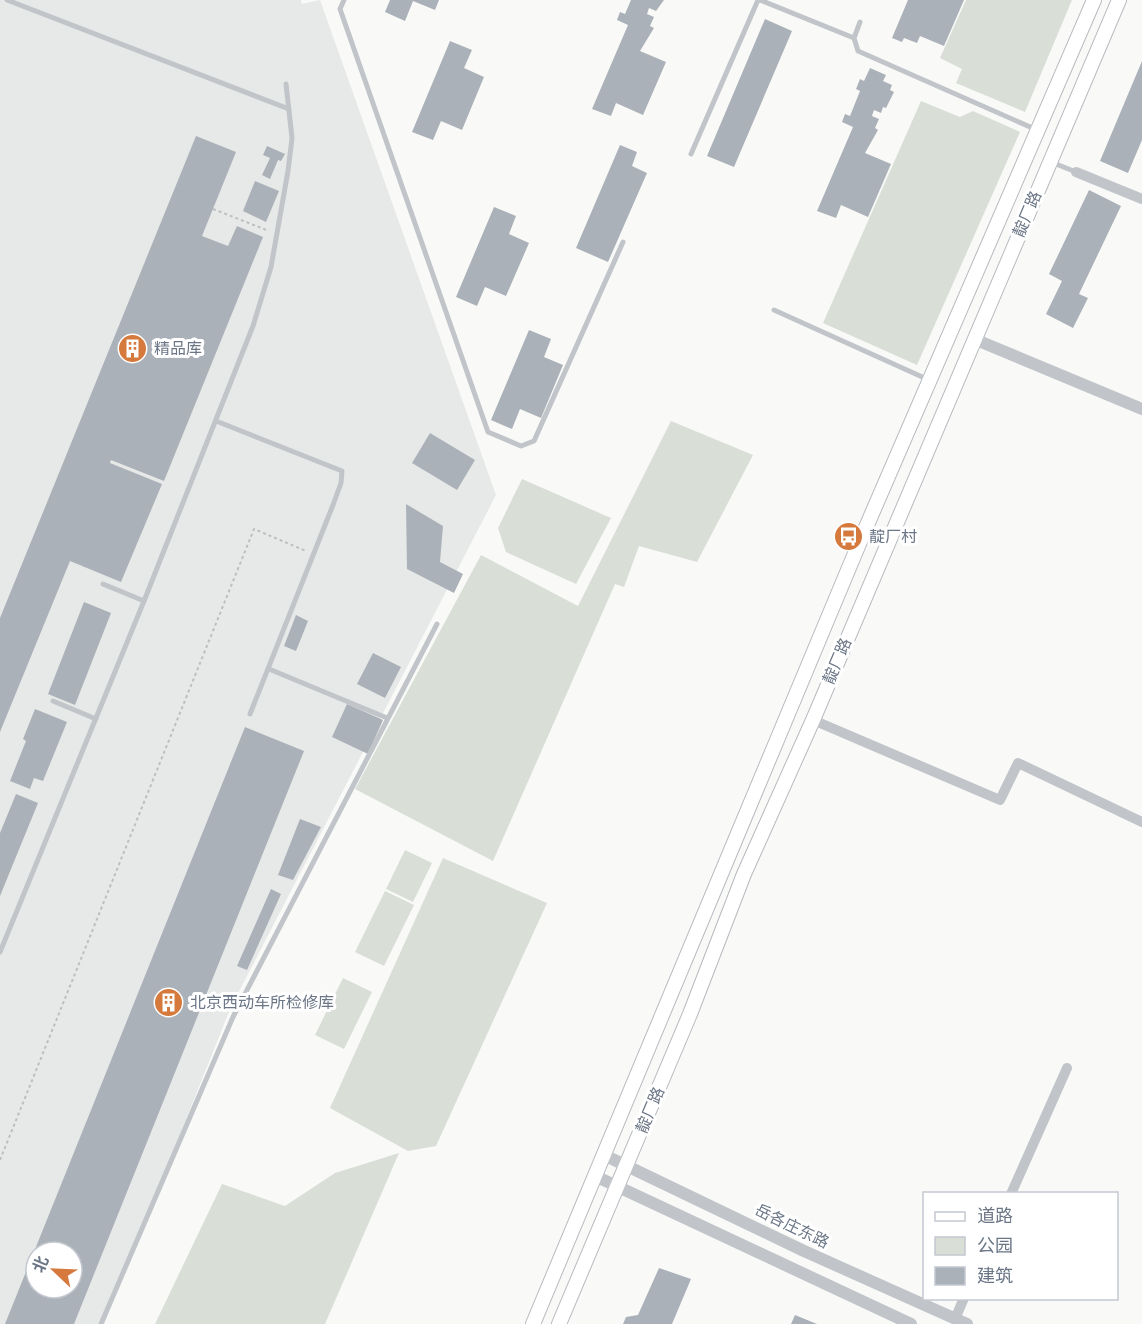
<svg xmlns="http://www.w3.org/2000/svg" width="1142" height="1324" font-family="'DejaVu Sans','Noto Sans SC',sans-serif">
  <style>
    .built { fill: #e7e9e8; fill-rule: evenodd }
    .green { fill: #d9ded7 }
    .building { fill: #abb1b8; fill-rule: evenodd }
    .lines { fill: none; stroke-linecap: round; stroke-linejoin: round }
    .secondary-casing { stroke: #b6babf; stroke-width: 16 }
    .path { stroke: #bcbec1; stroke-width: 2; stroke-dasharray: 3 3; stroke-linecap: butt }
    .service { stroke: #c1c4c9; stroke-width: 5 }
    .minor { stroke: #c1c4c9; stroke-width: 10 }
    .tertiary { stroke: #c1c4c9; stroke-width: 12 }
    .secondary { stroke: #fff; stroke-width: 14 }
    .labels { text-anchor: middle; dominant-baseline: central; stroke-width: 6; stroke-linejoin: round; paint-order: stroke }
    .street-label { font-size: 16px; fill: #6b7686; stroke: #fff }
    .poi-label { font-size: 16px; fill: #6b7686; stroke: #fff; text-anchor: start }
  </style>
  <rect width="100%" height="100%" fill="#f9faf8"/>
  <path class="built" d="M0,0H301L302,4L320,0L496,495L231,1007L104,1324H0ZM36,1252H72V1288H36Z"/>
  <path class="green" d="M966,0H1072L1025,112L956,83L962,69L940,58Z
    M921,101L960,117L973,111L1020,132L917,365L823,323Z
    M671,421L753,455L697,562L639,546L624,587L615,584L493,861L355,789L481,555L578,606Z
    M522,479L611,518L576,584L506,552L498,528Z
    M405,850L432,863L413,902L386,889Z
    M443,858L547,903L436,1146L408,1151L330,1108Z
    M385,891L414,905L384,966L355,952Z
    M343,978L372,992L344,1049L315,1035Z
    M399,1153L325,1324H155L222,1184L285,1206L335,1173Z"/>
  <path class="building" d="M390,0H439L435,10L413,1L405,21L385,12Z
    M631,0H664L656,11L649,8L647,14L654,17L650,26L654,28L640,51L666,62L643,115L616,103L611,116L592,109L628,25L617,20L620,12L625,14Z
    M908,0H964L944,46L920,36L917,43L904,38L902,42L892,38Z
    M765,19L792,31L734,167L707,156Z
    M450,41L472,50L464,68L484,77L462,130L441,121L433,140L412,132Z
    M1142,61V140L1128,173L1100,161Z
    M870,68L886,75L883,81L892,85L890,90L894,92L886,108L883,107L881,113L874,110L872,116L879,119L875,128L878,130L865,153L891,164L868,217L841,205L836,218L817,211L853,127L842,122L845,114L850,116L860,91L856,89L860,79L864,81Z
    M196,136L236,152L202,236L228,246L237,226L263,237L164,481L111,460L110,463L162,484L121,582L70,561L0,732V618Z
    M620,145L637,152L632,166L647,173L608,262L576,248Z
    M267,146L285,154L281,161L278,160L270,179L262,175L270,158L263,155Z
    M255,181L279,191L266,222L243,211Z
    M1089,190L1121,206L1079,294L1088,298L1073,328L1046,314L1062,281L1049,274Z
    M494,207L516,216L509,234L529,243L506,296L485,287L477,306L456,297Z
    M529,330L551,339L544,357L563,365L541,418L520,409L512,429L491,420Z
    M430,433L475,460L457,490L412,463Z
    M406,504L443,526L440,562L463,574L454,593L407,569Z
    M84,602L111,613L75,705L48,694Z
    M296,615L308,621L296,651L284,646Z
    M373,653L401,667L385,698L357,684Z
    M347,704L383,720L368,754L332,737Z
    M35,709L67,722L43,781L34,778L30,789L10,781L26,741L23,739Z
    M245,727L304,751L74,1324H5ZM36,1252H72V1288H36Z
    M16,794L38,803L0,896V833Z
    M300,819L321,827L293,880L278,875Z
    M271,889L281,894L247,970L237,966Z
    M659,1268L691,1279L672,1324H623L626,1317L638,1315Z
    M795,1315L817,1324H791Z"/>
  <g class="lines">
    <defs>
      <path id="secondary" d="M533,1324L861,539L1094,0
        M559,1324L690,1014L744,874L813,720L1119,0"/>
    </defs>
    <use href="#secondary" class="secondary-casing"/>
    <path class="path" d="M213,209L269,231
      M0,1160L254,529L306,551"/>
    <path class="service" d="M7,0L289,109
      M344,0L340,9L488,432L521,446L534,441L623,242
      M760,0L854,38L858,51L1037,130
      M854,38L860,22
      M691,154L758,0
      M1051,162L1076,172
      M774,310L929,380
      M216,421L342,471L341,483L333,505L250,714
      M103,584L144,601
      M269,669L387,718
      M53,701L96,719
      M0,952L144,601L253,326L271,267L288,171L292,138L286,84
      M101,1324L233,1017L437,624"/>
    <path class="minor" d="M1076,172L1142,199
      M813,720L1000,800L1018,763L1142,822
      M1011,1194L1067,1068
      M955,1319L964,1298"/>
    <path class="tertiary" d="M974,339L1142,409
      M604,1155L804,1251L967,1324
      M595,1176L911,1324"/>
    <use href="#secondary" class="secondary"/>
  </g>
  <defs>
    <symbol id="building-disc" viewBox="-11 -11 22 22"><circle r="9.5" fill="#d5793c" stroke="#fff"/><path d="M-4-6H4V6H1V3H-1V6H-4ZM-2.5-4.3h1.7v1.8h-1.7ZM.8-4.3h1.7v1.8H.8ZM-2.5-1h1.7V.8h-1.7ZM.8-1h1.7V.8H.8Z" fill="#fff"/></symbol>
    <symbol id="bus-disc" viewBox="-11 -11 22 22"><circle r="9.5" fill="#d5793c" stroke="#fff"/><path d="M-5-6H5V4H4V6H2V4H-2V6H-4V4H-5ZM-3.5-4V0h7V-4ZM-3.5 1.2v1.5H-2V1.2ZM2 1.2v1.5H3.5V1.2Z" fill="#fff"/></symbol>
  </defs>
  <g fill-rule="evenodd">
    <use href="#building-disc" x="116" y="332" width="33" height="33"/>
    <use href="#bus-disc" x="832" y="520" width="33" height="33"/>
    <use href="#building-disc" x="152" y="986" width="33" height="33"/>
  </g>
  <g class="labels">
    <g class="street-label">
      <text transform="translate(1027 214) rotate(-67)">靛厂路</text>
      <text transform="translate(837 661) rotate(-67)">靛厂路</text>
      <text transform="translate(650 1110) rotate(-67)">靛厂路</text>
      <text transform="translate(792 1226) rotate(26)">岳各庄东路</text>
    </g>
    <g class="poi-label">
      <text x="154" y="348">精品库</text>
      <text x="869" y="536">靛厂村</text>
      <text x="190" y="1002">北京西动车所检修库</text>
    </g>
  </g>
  <rect x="923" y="1192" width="195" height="108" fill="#ffffff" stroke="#c4c8cf" stroke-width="1.5"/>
  <rect x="935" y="1212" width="30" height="9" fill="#ffffff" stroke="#c4c8cf" stroke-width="1.5"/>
  <text x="977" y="1222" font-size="18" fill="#6b7686">道路</text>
  <rect x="935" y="1237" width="30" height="18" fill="#d9ded7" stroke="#c4c8cf" stroke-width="1.5"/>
  <text x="977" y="1252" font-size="18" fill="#6b7686">公园</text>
  <rect x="935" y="1267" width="30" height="18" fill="#abb1b8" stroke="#c4c8cf" stroke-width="1.5"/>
  <text x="977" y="1282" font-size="18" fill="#6b7686">建筑</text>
  <g transform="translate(54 1270) rotate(293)"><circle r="28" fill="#ffffff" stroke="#c4c8cf" stroke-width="1.5"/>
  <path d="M0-4.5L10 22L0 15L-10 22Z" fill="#d5793c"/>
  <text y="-9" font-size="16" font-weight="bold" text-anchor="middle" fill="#6b7686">北</text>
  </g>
</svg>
